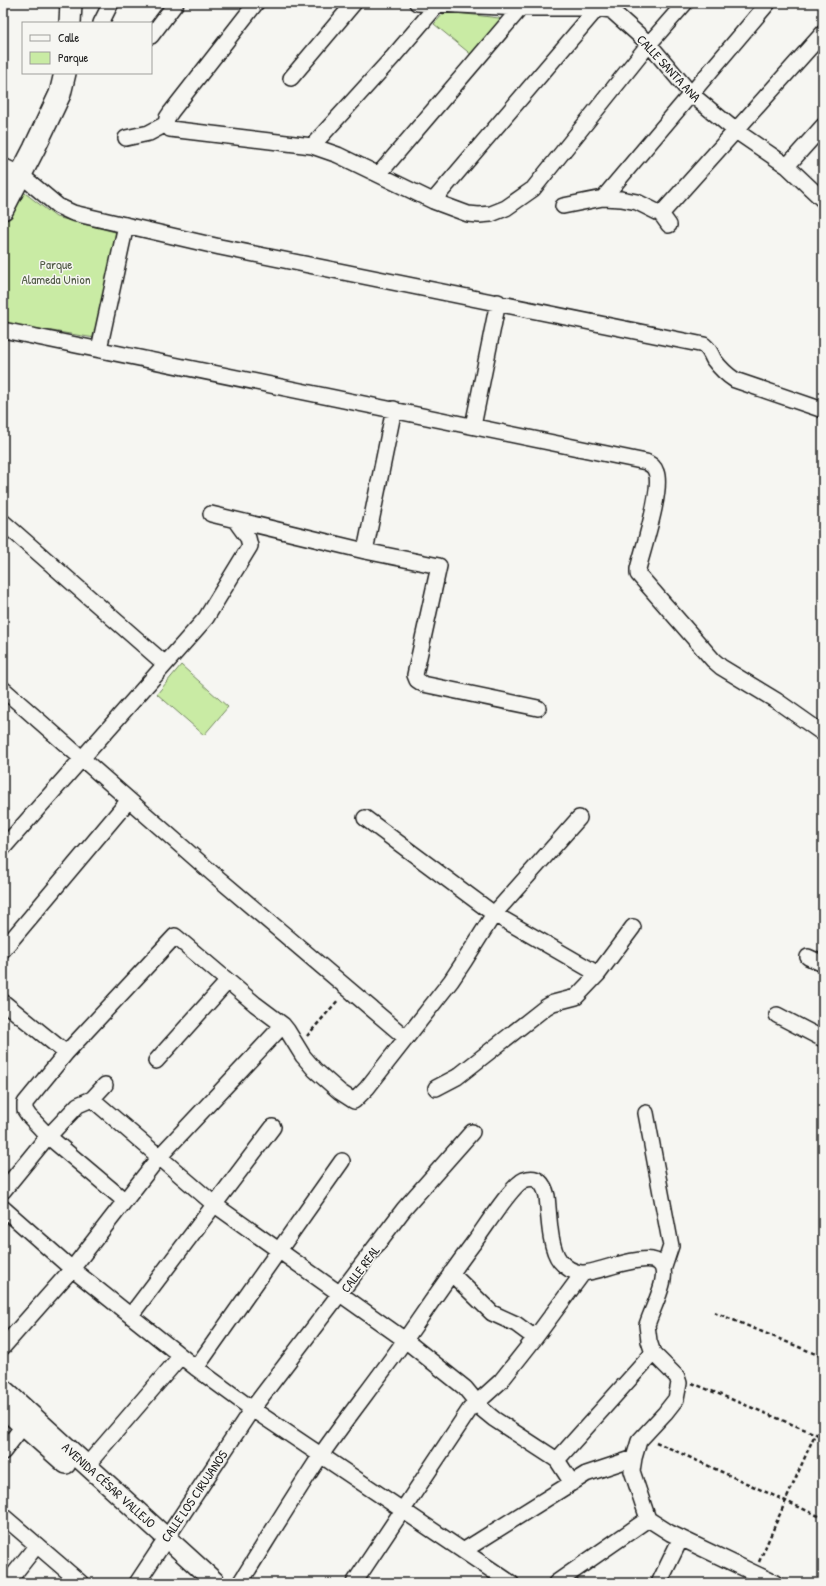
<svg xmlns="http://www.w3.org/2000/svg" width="826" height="1586" font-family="'Patrick Hand',sans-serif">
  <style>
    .green { fill: #c9eba4; stroke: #728460 }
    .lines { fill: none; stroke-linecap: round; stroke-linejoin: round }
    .minor-casing { stroke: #1c1c1c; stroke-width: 18 }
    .tertiary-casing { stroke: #1c1c1c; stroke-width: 22 }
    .secondary-casing { stroke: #1c1c1c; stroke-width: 24 }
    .path { stroke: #1c1c1c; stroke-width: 2.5; stroke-dasharray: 4 3; stroke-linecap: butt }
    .minor { stroke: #f6f6f2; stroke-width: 15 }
    .tertiary { stroke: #f6f6f2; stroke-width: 19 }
    .secondary { stroke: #f6f6f2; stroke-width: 21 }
    .labels { text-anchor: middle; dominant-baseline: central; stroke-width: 3; stroke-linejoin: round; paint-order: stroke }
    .street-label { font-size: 13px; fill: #1c1c1c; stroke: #f6f6f2 }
    .park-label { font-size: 13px; fill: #505a45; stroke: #f6f6f2 }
  </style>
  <rect width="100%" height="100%" fill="#f6f6f2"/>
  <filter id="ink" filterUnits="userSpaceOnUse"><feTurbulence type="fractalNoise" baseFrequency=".025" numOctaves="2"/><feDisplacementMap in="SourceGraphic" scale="8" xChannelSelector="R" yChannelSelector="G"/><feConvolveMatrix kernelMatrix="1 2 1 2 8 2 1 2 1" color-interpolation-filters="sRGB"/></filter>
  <g filter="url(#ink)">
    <path class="green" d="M449,12L499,18L502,20L473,56L434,24L443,14Z
      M21,190L56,217L119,233L95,338L3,323V222Z
      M181,665L228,707L204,735L157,694Z"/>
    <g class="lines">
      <defs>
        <path id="minor" d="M256,3L171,112L167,118L166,124L170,129L312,146L338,155L433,201L468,214L479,215L491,214L506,208L533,189L649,44L685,3
          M417,3L520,8H597L611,10L649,44L691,94L736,131L787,166L823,200
          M101,23L111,3
          M151,36L176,3
          M291,78L354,3
          M126,138L149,133L166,124
          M312,146L392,58L439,3
          M3,166L21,175L58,206L73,213L220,247L704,345C711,351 710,353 714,360C720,368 727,375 735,380L823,410
          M787,166L823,126
          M379,174L524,4
          M603,198L768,3
          M433,201L601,4
          M563,206L603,198L621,199L637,202L661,214L669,225
          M661,214L823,33
          M3,330L646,462C651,465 654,466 656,472C663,489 643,549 638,569V574L713,660L721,667L777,701L821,732
          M99,349L126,225
          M473,426L498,302
          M211,514L365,551L439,566L415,675L417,680L423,684L538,708
          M3,522L165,664
          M365,551L394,409
          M3,689L212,873L406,1038
          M365,818L494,914L598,974
          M3,848L206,618L250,546L248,538L235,520
          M3,950L129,800
          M808,957L823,964
          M3,1002L66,1053
          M777,1015L823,1039
          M156,1061L228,981
          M436,1088L457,1077L546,1007L553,1003L576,997L598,974L633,927
          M92,1099L215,1205L405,1340L465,1388L483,1410L494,1419L557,1460L572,1483
          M646,1113L670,1241L671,1246L663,1270
          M3,1191L43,1142L78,1105L92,1099L105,1085
          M125,1201L49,1137L29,1116L25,1110V1103L66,1053L175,936L255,1004L283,1025L287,1030L303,1056L315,1070L340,1092L354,1101L367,1088L451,981L465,960L494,914L579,818
          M3,1208L72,1269L196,1368L252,1409L511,1583
          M451,1273L492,1313L516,1324L535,1338
          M131,1315L273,1127
          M3,1347L72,1269L159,1157L283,1025
          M196,1368L342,1161
          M3,1452L23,1426
          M557,1460L653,1353
          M87,1465L180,1357
          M3,1516L81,1583
          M463,1551L586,1474L634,1458
          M7,1583L37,1545
          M137,1583L252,1409L404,1209L472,1132
          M240,1583C267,1540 293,1497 321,1455C348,1416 378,1379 405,1340C428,1307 450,1274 475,1241C484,1229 512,1185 524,1180C538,1175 544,1184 547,1196C549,1214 549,1247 560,1261C565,1267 573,1272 581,1273C598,1275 670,1238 663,1279C662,1291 651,1312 647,1325L649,1341L653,1353L677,1377L679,1383L676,1399L665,1413L639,1441L634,1458L632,1471L648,1519L670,1533L775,1583
          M354,1583L470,1409L501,1381L535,1338L583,1273
          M556,1583L648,1519
          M659,1583L681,1538"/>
        <path id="tertiary" d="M3,1389L215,1582
          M3,1408L66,1464"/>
        <path id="secondary" d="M70,23L71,3
          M3,209L34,149L60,94L65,73"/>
      </defs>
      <use href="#minor" class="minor-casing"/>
      <use href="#tertiary" class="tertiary-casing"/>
      <use href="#secondary" class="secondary-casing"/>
      <path class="path" d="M307,1036L339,999
        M714,1312L823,1357
        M692,1383L823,1437
        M656,1442L823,1518
        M759,1562L815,1434"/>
      <use href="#minor" class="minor"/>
      <use href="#tertiary" class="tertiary"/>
      <use href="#secondary" class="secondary"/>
    </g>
  </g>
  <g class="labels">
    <g class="street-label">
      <text transform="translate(669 68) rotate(47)">CALLE SANTA ANA</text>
      <text transform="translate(360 1269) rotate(-53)">CALLE REAL</text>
      <text transform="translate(109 1485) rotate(42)">AVENIDA CÉSAR VALLEJO</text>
      <text transform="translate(194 1496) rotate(-56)">CALLE LOS CIRUJANOS</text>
    </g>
    <g class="park-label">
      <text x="56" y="264">Parque<tspan x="56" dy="15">Alameda Union</tspan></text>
    </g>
  </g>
  <rect width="826" height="1586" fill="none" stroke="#f6f6f2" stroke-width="16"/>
  <rect x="8" y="8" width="810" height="1570" fill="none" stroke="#1c1c1c" stroke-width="1.5" filter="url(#ink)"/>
  <rect x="22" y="22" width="130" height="52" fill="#f6f6f2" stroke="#9f9f9c"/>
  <rect x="30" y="35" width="20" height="6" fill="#f6f6f2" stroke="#9f9f9c"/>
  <text x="58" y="42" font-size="12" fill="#1c1c1c">Calle</text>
  <rect x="30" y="52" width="20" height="12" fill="#c9eba4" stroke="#9f9f9c"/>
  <text x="58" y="62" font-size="12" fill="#1c1c1c">Parque</text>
</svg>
